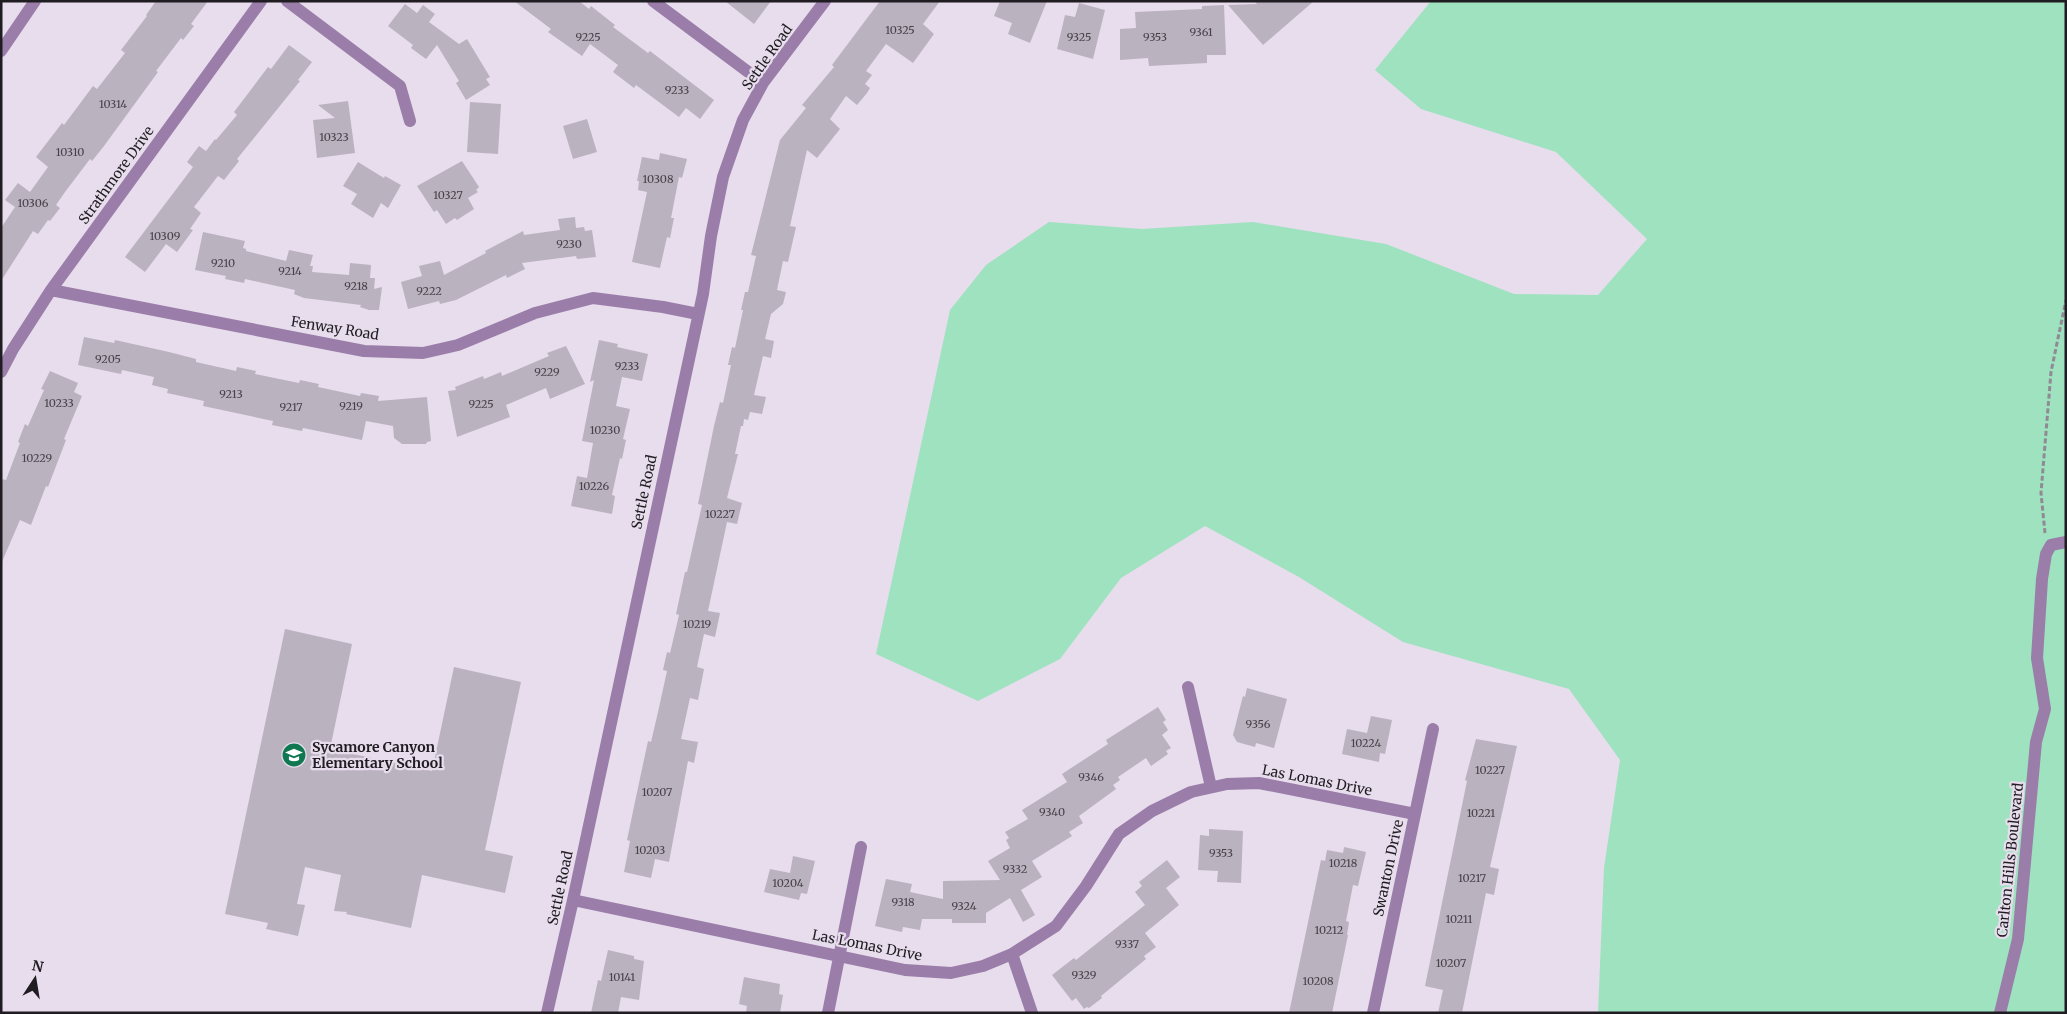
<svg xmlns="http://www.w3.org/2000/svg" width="2067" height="1014" font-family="Merriweather,serif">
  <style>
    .green { fill: #9ee2bf }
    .building { fill: #bbb2c0 }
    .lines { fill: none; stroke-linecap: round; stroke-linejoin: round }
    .path { stroke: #918a94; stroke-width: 3; stroke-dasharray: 5 2.5; stroke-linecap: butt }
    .minor { stroke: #9b7daa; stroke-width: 12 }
    .labels { text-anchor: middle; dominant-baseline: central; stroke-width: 4.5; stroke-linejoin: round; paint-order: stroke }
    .number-label { font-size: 11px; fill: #47424a }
    .street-label { font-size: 14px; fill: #201d22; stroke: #e7ddec }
    .poi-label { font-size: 14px; font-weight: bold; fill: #201d22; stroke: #e7ddec; text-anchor: start }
  </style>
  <rect width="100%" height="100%" fill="#e7ddec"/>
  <path class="green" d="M1431,1H2066V1013H1598L1604,868L1620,760L1569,689L1403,642L1299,577L1205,526L1121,578L1060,659L978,701L876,654L950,310L986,265L1049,222L1142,229L1253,222L1386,244L1514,294L1598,295L1647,239L1556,152L1421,109L1375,70Z"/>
  <path class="building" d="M156,1H208L191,24L194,26L183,40L181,38L156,71L158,72L104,146L92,161L90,159L65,192L56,205L60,208L50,221L48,220L38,234L33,231L1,281V228L15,207L5,200L18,183L30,192L48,167L36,157L62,123L64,125L93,86L97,89L125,53L121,50L147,16L146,15Z
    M514,1H579L589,9L591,6L615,25L613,27L648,53L650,51L714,100L700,119L686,108L679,117L636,85L634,88L613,72L618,65L590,44L582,56L548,32L551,29Z
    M725,1H771L754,24Z
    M880,1H940L923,24L934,34L913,63L886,44L866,71L872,75L865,84L870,88L867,93L857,105L846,96L830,119L840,129L817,158L807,150L790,226L796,227L788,262L783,261L777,290L786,292L783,304L771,314L765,339L774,341L771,358L763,356L754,395L766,397L762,414L750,412L748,420L744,419L743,426H741L735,454H738L727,498L742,503L737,524L727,522L708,611L720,613L715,637L704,634L697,667L704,669L698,700L690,698L681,739L698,742L694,763L688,761L669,862L655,859L651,878L624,872L630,841L627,840L636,797L648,741L651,742L658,712L667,671L663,670L667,652L670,653L679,615L676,614L685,572H687L702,505L698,504L714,426L720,402L723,403L731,365H728L732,347L735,348L743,310H741L745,292H748L756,256L751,255L780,140L806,108L802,105L834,67L832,65Z
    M1000,1H1047L1030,43L1008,34L1012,23L994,16Z
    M1254,1H1314L1263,45L1228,5L1257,4Z
    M1079,3L1105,10L1093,59L1057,49L1065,15L1075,17Z
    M405,4L417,13L423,5L435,14L429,22L459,44L467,39L490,77L486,79L490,85L466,100L456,83L459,81L437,45L426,59L411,48L413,45L388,26Z
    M1224,5L1226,55H1207V63L1149,66L1148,58L1120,60V29L1136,28L1135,12L1202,9V6Z
    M289,45L312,62L298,80L300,81L237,159L239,161L224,180L218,176L194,207L201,213L190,229L193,230L177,252L166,244L145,272L125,257L193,167L187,162L199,146L206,151L215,139L216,140L237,115L234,112L268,67L271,69Z
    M348,101L355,153L317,158L313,120L335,118L318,105Z
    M470,102L501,104L498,154L467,152Z
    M587,119L597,152L573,159L563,126Z
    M660,153L687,159L682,178L679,177L671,218H674L670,238L667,237L660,268L632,262L647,192L638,190L639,181H637L642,157L659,160Z
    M462,161L479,187L476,190L478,192L468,198L474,209L457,220L455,218L446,224L437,210L434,212L417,186Z
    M358,162L384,178L385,176L401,185L388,208L381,203L373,218L351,204L357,194L343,186Z
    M575,217L576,228L584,227L585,231L592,230L596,257L577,259L576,256L522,263L525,269L507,278L506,275L456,300L440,304L439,301L408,309L401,282L422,276L419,266L440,261L444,275L486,253L485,251L523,231L524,235L560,230L558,219Z
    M203,232L245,241L243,248L246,249V251L286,261L289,250L313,255L310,266H313L312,272L349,275L350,263L371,265L370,278H375L374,289L382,287L379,310H369L360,307L361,305L304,298L294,294L295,290L245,279L244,283L225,279L226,276L195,270Z
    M84,337L114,343L115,340L169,352L196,359V362L236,371L237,367L256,371L255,374L299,383L300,380L319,384L318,387L360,396L361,393L379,396L378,401L427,397L431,441L427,442L426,444H402L394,438L393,426L366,421L362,440L303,428L302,431L272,425L273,421L203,406L204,401L167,393L168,389L152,385L154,377L122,370L121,374L78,365Z
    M599,340L618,344L617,347L648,354L642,381L622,377L616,406L630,409L623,439L626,440L622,459L620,458L612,495L615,496L612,514L571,506L577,476L587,478L593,443L582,441L594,380L590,382Z
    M566,346L585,384L550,399L546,388L506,405L510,417L457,437L448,391L456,390L455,387L483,376L484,379L501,372L502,376L549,356L547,353Z
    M50,371L78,383L74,392L82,396L64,439L66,440L48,487L46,486L31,525L20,520L1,564V479L6,480L20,443L18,442L25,424L28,426L44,390L41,389Z
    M285,629L352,644L330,749L432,771L454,667L521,682L485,850L513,856L505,893L422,875L411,928L346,914L347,912L334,911L341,875L305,867L297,904L305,905L298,936L266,929L268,923L225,914Z
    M1247,688L1287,699L1274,748L1256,743L1255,747L1237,742L1233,735L1243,696L1245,697Z
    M1158,707L1166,720L1163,722L1168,730L1162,735L1171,748L1166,751L1168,754L1151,766L1146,758L1118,777L1120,780L1113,785L1116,789L1079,816L1083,823L1069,832L1072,836L1032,861L1042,877L1021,890L1035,915L1023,922L1010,898L986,913V923H952V919H922L920,930L903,927L902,932L875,926L886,879L912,884L910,892L943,899V881L1000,880L988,861L1010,848L1006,840L1009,838L1005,832L1028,819L1022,810L1067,782L1062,774L1108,744L1106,740Z
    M1371,716L1392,720L1385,754L1380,753L1379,762L1342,754L1347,729L1367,733Z
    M1476,739L1517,746L1490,867L1499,869L1494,895L1486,893L1462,1013H1438L1443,990L1425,986L1467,781L1465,780Z
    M1209,829L1243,831L1241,883L1217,882L1218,871L1198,870L1200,835L1209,836Z
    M1344,847L1366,852L1358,886L1353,885L1346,921L1349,922L1347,935H1348L1332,1013H1289L1321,860L1325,861L1327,850L1343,853Z
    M793,856L815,861L807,894L801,893L799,900L764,892L770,869L790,873Z
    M1167,860L1180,877L1166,888L1179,905L1145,933L1156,947L1144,956L1146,959L1101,996L1102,998L1089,1008L1087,1007L1084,1009L1076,998L1072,1001L1052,975L1074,958L1076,960L1145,905L1135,892L1142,886L1139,882Z
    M608,950L634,956V959L644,961L639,1000L621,997L618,1013H591L598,980L601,981Z
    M744,977L780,984L779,994L783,995L780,1013H746L747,1006L739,1004Z"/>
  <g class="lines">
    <path class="path" d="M2045,533L2041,493L2051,372L2066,300"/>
    <path class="minor" d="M287,1L400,86L410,121
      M653,1L763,83
      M1,51L35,1
      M51,290L364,351L423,353L458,345L535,313L593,298L663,307L698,314
      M1,372L13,349L51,290L261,1
      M1188,687L1211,787
      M573,900L905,970L951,973L983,966L1012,954L1056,926L1086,886L1119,834L1152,811L1191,792L1227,784L1259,783L1415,814
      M1012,954L1032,1013
      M547,1013L573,900L703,294L711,236L723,177L743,120L763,83L825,1
      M828,1013L861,847
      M1373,1013L1433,729
      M2000,1013L2018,939L2036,742L2045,709L2037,658L2042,579L2046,554L2051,545L2066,542"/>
  </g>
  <defs>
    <symbol id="school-disc" viewBox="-11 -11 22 22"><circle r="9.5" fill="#0f7851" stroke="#e7ddec"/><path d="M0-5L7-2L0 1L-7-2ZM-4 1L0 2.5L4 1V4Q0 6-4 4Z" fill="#fff"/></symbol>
  </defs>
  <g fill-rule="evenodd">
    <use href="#school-disc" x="280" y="741" width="28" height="28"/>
  </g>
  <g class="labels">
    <g class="number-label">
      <text x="900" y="30">10325</text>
      <text x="1201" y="32">9361</text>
      <text x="588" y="37">9225</text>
      <text x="1079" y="37">9325</text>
      <text x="1155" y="37">9353</text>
      <text x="677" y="90">9233</text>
      <text x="113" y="104">10314</text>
      <text x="334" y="137">10323</text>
      <text x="70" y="152">10310</text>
      <text x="658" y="179">10308</text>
      <text x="448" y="195">10327</text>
      <text x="33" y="203">10306</text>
      <text x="165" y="236">10309</text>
      <text x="569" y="244">9230</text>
      <text x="223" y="263">9210</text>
      <text x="290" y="271">9214</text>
      <text x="356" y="286">9218</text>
      <text x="429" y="291">9222</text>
      <text x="108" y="359">9205</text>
      <text x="627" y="366">9233</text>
      <text x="547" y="372">9229</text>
      <text x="231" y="394">9213</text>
      <text x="59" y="403">10233</text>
      <text x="481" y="404">9225</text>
      <text x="351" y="406">9219</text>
      <text x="291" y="407">9217</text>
      <text x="605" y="430">10230</text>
      <text x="37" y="458">10229</text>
      <text x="594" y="486">10226</text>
      <text x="720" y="514">10227</text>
      <text x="697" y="624">10219</text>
      <text x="1258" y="724">9356</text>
      <text x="1366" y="743">10224</text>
      <text x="1490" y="770">10227</text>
      <text x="1091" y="777">9346</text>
      <text x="657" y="792">10207</text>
      <text x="1052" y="812">9340</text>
      <text x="1481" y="813">10221</text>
      <text x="650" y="850">10203</text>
      <text x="1221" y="853">9353</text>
      <text x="1343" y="863">10218</text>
      <text x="1015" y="869">9332</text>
      <text x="1472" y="878">10217</text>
      <text x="788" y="883">10204</text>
      <text x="903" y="902">9318</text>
      <text x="964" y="906">9324</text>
      <text x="1459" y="919">10211</text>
      <text x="1329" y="930">10212</text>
      <text x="1127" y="944">9337</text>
      <text x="1451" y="963">10207</text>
      <text x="1084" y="975">9329</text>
      <text x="622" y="977">10141</text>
      <text x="1318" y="981">10208</text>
    </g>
    <g class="street-label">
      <text transform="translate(767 57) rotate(-55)">Settle Road</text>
      <text transform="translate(116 175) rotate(-54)">Strathmore Drive</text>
      <text transform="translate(335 328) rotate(9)">Fenway Road</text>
      <text transform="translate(644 492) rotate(-78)">Settle Road</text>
      <text transform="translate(1317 780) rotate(11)">Las Lomas Drive</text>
      <text transform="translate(2010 860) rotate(-84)">Carlton Hills Boulevard</text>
      <text transform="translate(1388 868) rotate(-78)">Swanton Drive</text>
      <text transform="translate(560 888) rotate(-78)">Settle Road</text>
      <text transform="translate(867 945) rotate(11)">Las Lomas Drive</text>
    </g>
    <g class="poi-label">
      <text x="312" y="747">Sycamore Canyon<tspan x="312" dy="16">Elementary School</tspan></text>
    </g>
  </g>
  <rect width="2067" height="1014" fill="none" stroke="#201d22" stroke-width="5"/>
  <g transform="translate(35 979) rotate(12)" stroke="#e7ddec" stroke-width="4" paint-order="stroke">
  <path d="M0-4L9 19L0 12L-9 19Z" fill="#201d22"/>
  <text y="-8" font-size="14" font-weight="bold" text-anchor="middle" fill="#201d22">N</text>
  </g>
</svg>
